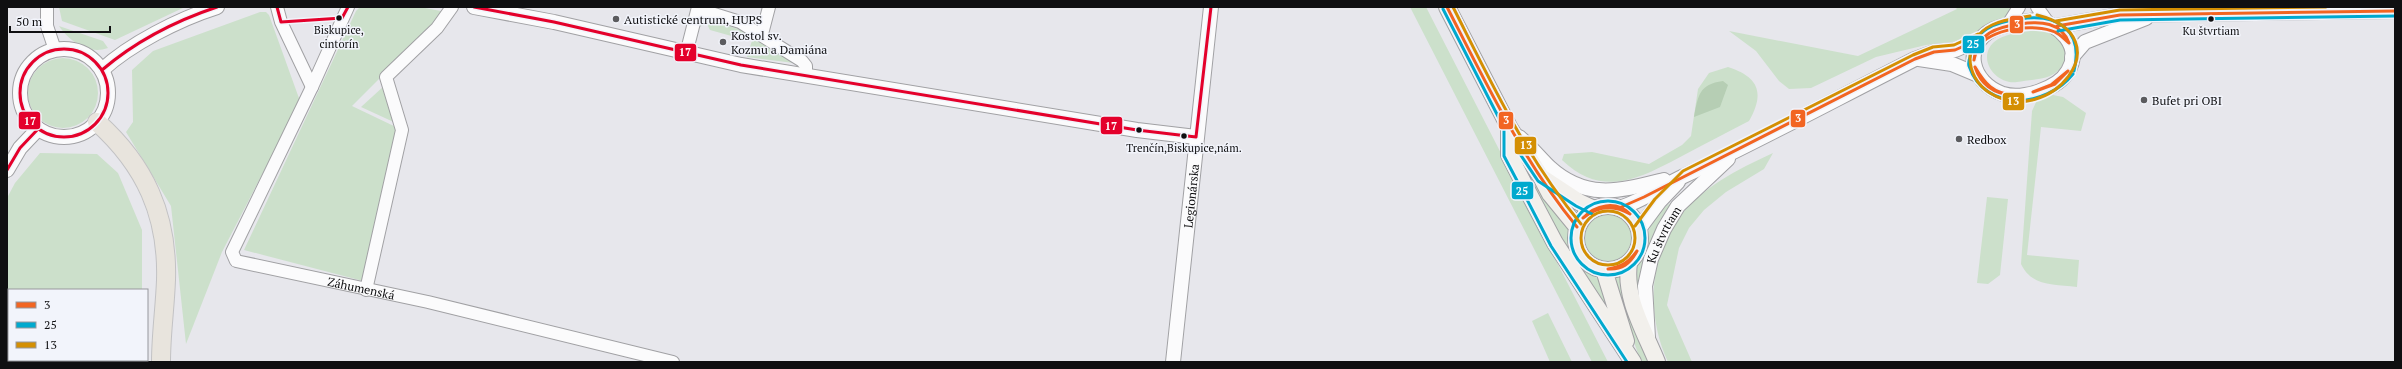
<svg xmlns="http://www.w3.org/2000/svg" width="2402" height="369" font-family="'PT Serif',serif">
  <style>
    .green { fill: #cce0cb }
    .forest { fill: #b6ceb4 }
    .lines { fill: none; stroke-linecap: round; stroke-linejoin: round }
    .minor-casing { stroke: #a1a1a4; stroke-width: 14 }
    .tertiary-casing { stroke: #a1a1a4; stroke-width: 16 }
    .secondary-casing { stroke: #a1a1a4; stroke-width: 18 }
    .primary-casing { stroke: #c2c2c4; stroke-width: 20 }
    .minor { stroke: #fbfbfc; stroke-width: 12 }
    .tertiary { stroke: #fbfbfc; stroke-width: 14 }
    .secondary { stroke: #f2f0ec; stroke-width: 16 }
    .primary { stroke: #e8e4dd; stroke-width: 18 }
    .bus-1-casing { stroke: #f2f4fb; stroke-width: 6 }
    .bus-2-casing { stroke: #f2f4fb; stroke-width: 6 }
    .bus-3-casing { stroke: #f2f4fb; stroke-width: 6 }
    .bus-4-casing { stroke: #f2f4fb; stroke-width: 6 }
    .bus-1 { stroke: #f26522; stroke-width: 3 }
    .bus-2 { stroke: #00a9ce; stroke-width: 3 }
    .bus-3 { stroke: #d48f03; stroke-width: 3 }
    .bus-4 { stroke: #e4002b; stroke-width: 3 }
    .bus-dot { fill: #0f0f11; stroke: #f2f4fb; stroke-width: 1.5 }
    .poi-dot { fill: #5b5b5e; stroke: #f2f4fb; stroke-width: 1.5 }
    .labels { text-anchor: middle; dominant-baseline: central; stroke-width: 3; stroke-linejoin: round; paint-order: stroke }
    .bus-label { font-size: 11px; fill: #0f0f11; stroke: #f2f4fb }
    .poi-label { font-size: 12px; fill: #0f0f11; stroke: #f2f4fb; text-anchor: start }
    .street-label { font-size: 12px; fill: #0f0f11; stroke: #f2f4fb }
    .line-badge { stroke: #f2f4fb; stroke-width: 1.5 }
    .badge-label { font-size: 11px; text-anchor: middle; font-weight: bold; fill: #fff }
  </style>
  <rect width="100%" height="100%" fill="#e7e7ec"/>
  <path class="green" d="M59,7H185L115,40L62,21Z
    M360,7H420L446,12L352,106L398,128L363,281L244,250L356,11Z
    M1410,7H1426L1608,362H1592Z
    M1955,7H2015L2007,16L1991,23L1977,33L1960,41L1926,45L1876,57L1811,88L1789,89L1779,81L1756,51L1729,31L1858,56L1957,9Z
    M260,12H266L269,15L300,101L222,252L186,344L171,206L126,132L133,122L132,70L153,51Z
    M705,19L755,34L802,64L747,57L753,37L738,32L735,37L710,30L707,24L699,27Z
    M59,26L103,41L108,48C89,55 70,42 59,26Z
    M2037,30C2065,31 2077,63 2050,76C2040,80 2027,80 2017,82C1996,85 1976,59 1994,42C2004,33 2024,32 2037,30Z
    M28 93a35 35 0 1 1 70 0a35 35 0 1 1-70 0Z
    M1728,67C1759,77 1765,93 1749,121C1728,132 1706,143 1684,155C1642,177 1604,200 1562,160L1564,154L1592,152L1649,164L1682,145L1691,136L1698,89L1709,73Z
    M384,86L398,124L361,107Z
    M2048,94L2063,97L2086,113L2081,131L2041,127L2027,255L2079,260L2077,287C2054,284 2032,287 2021,264L2032,111L2037,100Z
    M40,153L97,154L118,173L142,230V290H9V360H123V362H7V198L15,183Z
    M1773,153L1764,169L1726,192L1704,210L1689,228L1679,248L1667,305L1692,362H1668C1657,339 1652,311 1654,285C1656,269 1658,252 1665,237C1667,231 1673,226 1677,220C1702,187 1736,170 1773,153Z
    M1522,170L1561,216L1570,230L1573,255L1582,267L1598,279L1605,289L1615,320L1550,223Z
    M1678,197L1640,303L1634,289L1635,269L1644,252L1647,236L1654,216Z
    M1987,197L2008,199L2000,275L1988,284L1977,283Z
    M1584 238a24 24 0 1 1 48 0a24 24 0 1 1-48 0Z
    M1622,275L1648,362H1641L1611,277Z
    M1548,313L1572,362H1550L1532,321Z"/>
  <path class="forest" d="M1723,81L1728,85L1720,107L1694,117C1698,96 1699,84 1723,81Z"/>
  <g class="lines">
    <defs>
      <g id="minor">
        <path d="M47,7V26L55,50"/>
        <path d="M277,7L281,22L312,87"/>
        <path id="s1" d="M348,7L312,87L232,252L236,261L428,302L673,362"/>
        <path d="M2037,7L2047,21"/>
        <path d="M698,9L740,22L802,61L806,66V74"/>
        <path d="M2007,26L2019,7"/>
        <path d="M762,34L769,7"/>
        <path d="M686,54L698,7"/>
        <path d="M366,290L402,130L386,77L437,28L452,7"/>
      </g>
      <g id="tertiary">
        <path d="M474,7L554,22L741,65L1137,130L1196,137"/>
        <path d="M2036,20C2059,23 2083,47 2068,71C2058,89 2022,100 2003,94C1971,83 1961,45 1994,29C2007,24 2023,22 2036,20Z"/>
        <path d="M2057,26L2120,15L2395,11"/>
        <circle cx="64" cy="93" r="44"/>
        <path d="M2072,57L2085,42L2146,18"/>
        <path d="M1919,59L1952,64L1976,74"/>
        <path d="M102,70C130,44 179,19 217,7"/>
        <path d="M1519,137C1530,146 1539,157 1549,167C1586,201 1620,191 1664,180"/>
        <path d="M7,170L20,148L38,129"/>
        <path d="M1619,208C1643,201 1662,186 1684,176C1762,139 1838,98 1915,59L1934,52L1955,50L1980,39"/>
        <path d="M1639,229L1659,202L1678,182"/>
        <path id="s2" d="M1648,338L1645,286L1651,259L1664,229L1678,206L1728,159"/>
        <path id="s3" d="M1173,362L1211,7"/>
      </g>
      <path id="secondary" d="M1447,7L1509,127L1541,177L1550,194L1577,227
        M1509,127V155L1526,188L1555,243L1633,362
        M1544,179L1579,202L1594,209
        M1576 238a32 32 0 1 1 64 0a32 32 0 1 1-64 0Z
        M1629,263C1624,298 1644,330 1657,362
        M1604,270L1626,341"/>
      <path id="primary" d="M97,122C145,165 168,215 166,280C165,308 161,334 161,362"/>
    </defs>
    <use href="#minor" class="minor-casing"/>
    <use href="#tertiary" class="tertiary-casing"/>
    <use href="#secondary" class="secondary-casing"/>
    <use href="#primary" class="primary-casing"/>
    <use href="#minor" class="minor"/>
    <use href="#tertiary" class="tertiary"/>
    <use href="#secondary" class="secondary"/>
    <use href="#primary" class="primary"/>
    <defs>
      <path id="bus-1" d="M1447,7C1486,83 1523,161 1577,227
        M2057,26L2120,15L2395,11
        M1974,60C1977,33 1997,27 2020,24C2041,21 2061,22 2069,43
        M1974,60C1975,56 1976,51 1978,48C1990,28 2035,23 2055,32C2060,34 2065,40 2069,43
        M1975,67C1985,84 1993,93 2013,95
        M1975,67C1981,85 1994,94 2013,95
        M2033,92L2051,85L2068,71
        M2033,92L2055,84L2068,71
        M1619,208L1644,197L1915,59L1934,52L1955,50L1980,39
        M1583,218C1595,205 1616,200 1630,214
        M1583,218C1598,206 1613,204 1630,214
        M1608,269C1622,270 1630,264 1637,251
        M1608,269C1622,267 1629,262 1637,251"/>
      <path id="bus-2" d="M1443,9L1504,128V156L1522,190L1551,246L1627,362
        M2058,31L2120,20L2395,16
        M2073,74C2046,108 1985,113 1969,66C1968,63 1969,60 1970,57C1973,29 1996,22 2020,19C2057,13 2084,30 2074,71
        M1518,151L1538,181L1576,206L1592,214
        M1571 238a37 37 0 1 1 74 0a37 37 0 1 1-74 0Z"/>
      <path id="bus-3" d="M1453,7C1491,82 1527,159 1581,224
        M2030,16C2018,18 2003,19 1992,25C1963,39 1963,76 1990,93C2048,130 2126,37 2037,15
        M2056,21L2120,10L2326,7
        M1581 238a27 27 0 1 1 54 0a27 27 0 1 1-54 0Z
        M1635,226L1655,199L1683,171L1913,55L1933,47L1954,45L1978,34"/>
      <path id="bus-4" d="M277,7L281,22L342,18L348,7
        M474,7L554,22L741,65L1137,130L1196,137L1211,7
        M20 93a44 44 0 1 1 88 0a44 44 0 1 1-88 0Z
        M102,70C136,41 175,21 217,7
        M7,170L20,148L38,129"/>
    </defs>
    <use href="#bus-1" class="bus-1-casing"/>
    <use href="#bus-2" class="bus-2-casing"/>
    <use href="#bus-3" class="bus-3-casing"/>
    <use href="#bus-4" class="bus-4-casing"/>
    <use href="#bus-1" class="bus-1"/>
    <use href="#bus-2" class="bus-2"/>
    <use href="#bus-3" class="bus-3"/>
    <use href="#bus-4" class="bus-4"/>
  </g>
  <g class="bus-dot">
    <circle cx="339" cy="18" r="3.5"/>
    <circle cx="2211" cy="19" r="3.5"/>
    <circle cx="1139" cy="130" r="3.5"/>
    <circle cx="1184" cy="136" r="3.5"/>
  </g>
  <g class="poi-dot">
    <circle cx="616" cy="19" r="4"/>
    <circle cx="723" cy="42" r="4"/>
    <circle cx="2144" cy="100" r="4"/>
    <circle cx="1959" cy="139" r="4"/>
  </g>
  <g class="labels">
    <g class="bus-label">
      <text x="339" y="30">Biskupice,<tspan x="339" dy="14">cintorín</tspan></text>
      <text x="2211" y="31">Ku štvrtiam</text>
      <text x="1184" y="148">Trenčín,Biskupice,nám.</text>
    </g>
    <g class="poi-label">
      <text x="624" y="19">Autistické centrum, HUPS</text>
      <text x="731" y="35">Kostol sv.<tspan x="731" dy="14">Kozmu a Damiána</tspan></text>
      <text x="2152" y="100">Bufet pri OBI</text>
      <text x="1967" y="139">Redbox</text>
    </g>
    <g class="street-label">
      <text stroke="none"><textPath href="#s3" startOffset="167">Legionárska</textPath></text>
      <text stroke="none"><textPath href="#s2" startOffset="107">Ku štvrtiam</textPath></text>
      <text stroke="none"><textPath href="#s1" startOffset="409">Záhumenská</textPath></text>
    </g>
  </g>
  <g class="line-badge">
    <rect x="2009" y="15" width="15" height="19" rx="4" fill="#f26522"/>
    <rect x="1962" y="35" width="23" height="19" rx="4" fill="#00a9ce"/>
    <rect x="674" y="43" width="23" height="19" rx="4" fill="#e4002b"/>
    <rect x="2002" y="92" width="23" height="19" rx="4" fill="#d48f03"/>
    <rect x="1790" y="109" width="16" height="19" rx="4" fill="#f26522"/>
    <rect x="1498" y="111" width="16" height="19" rx="4" fill="#f26522"/>
    <rect x="18" y="111" width="23" height="19" rx="4" fill="#e4002b"/>
    <rect x="1100" y="116" width="23" height="19" rx="4" fill="#e4002b"/>
    <rect x="1514" y="136" width="23" height="19" rx="4" fill="#d48f03"/>
    <rect x="1511" y="181" width="23" height="19" rx="4" fill="#00a9ce"/>
  </g>
  <g class="badge-label">
    <text x="2017" y="28">3</text>
    <text x="1973" y="48">25</text>
    <text x="685" y="56">17</text>
    <text x="2013" y="105">13</text>
    <text x="1798" y="122">3</text>
    <text x="1506" y="124">3</text>
    <text x="30" y="125">17</text>
    <text x="1111" y="130">17</text>
    <text x="1526" y="149">13</text>
    <text x="1522" y="195">25</text>
  </g>
  <rect width="2402" height="369" fill="none" stroke="#0f0f11" stroke-width="16"/>
  <rect x="8" y="289" width="140" height="72" fill="#f2f4fb" stroke="#97989d"/>
  <rect x="16" y="302" width="20" height="6" fill="#f26522" stroke="#97989d"/>
  <text x="44" y="309" font-size="12" fill="#0f0f11">3</text>
  <rect x="16" y="322" width="20" height="6" fill="#00a9ce" stroke="#97989d"/>
  <text x="44" y="329" font-size="12" fill="#0f0f11">25</text>
  <rect x="16" y="342" width="20" height="6" fill="#d48f03" stroke="#97989d"/>
  <text x="44" y="349" font-size="12" fill="#0f0f11">13</text>
  <path d="M10 26v6h100v-6" fill="none" stroke="#0f0f11" stroke-width="2"/>
  <text x="16" y="26" font-size="12" fill="#0f0f11" stroke="#f2f4fb" stroke-width="3" paint-order="stroke">50 m</text>
</svg>
